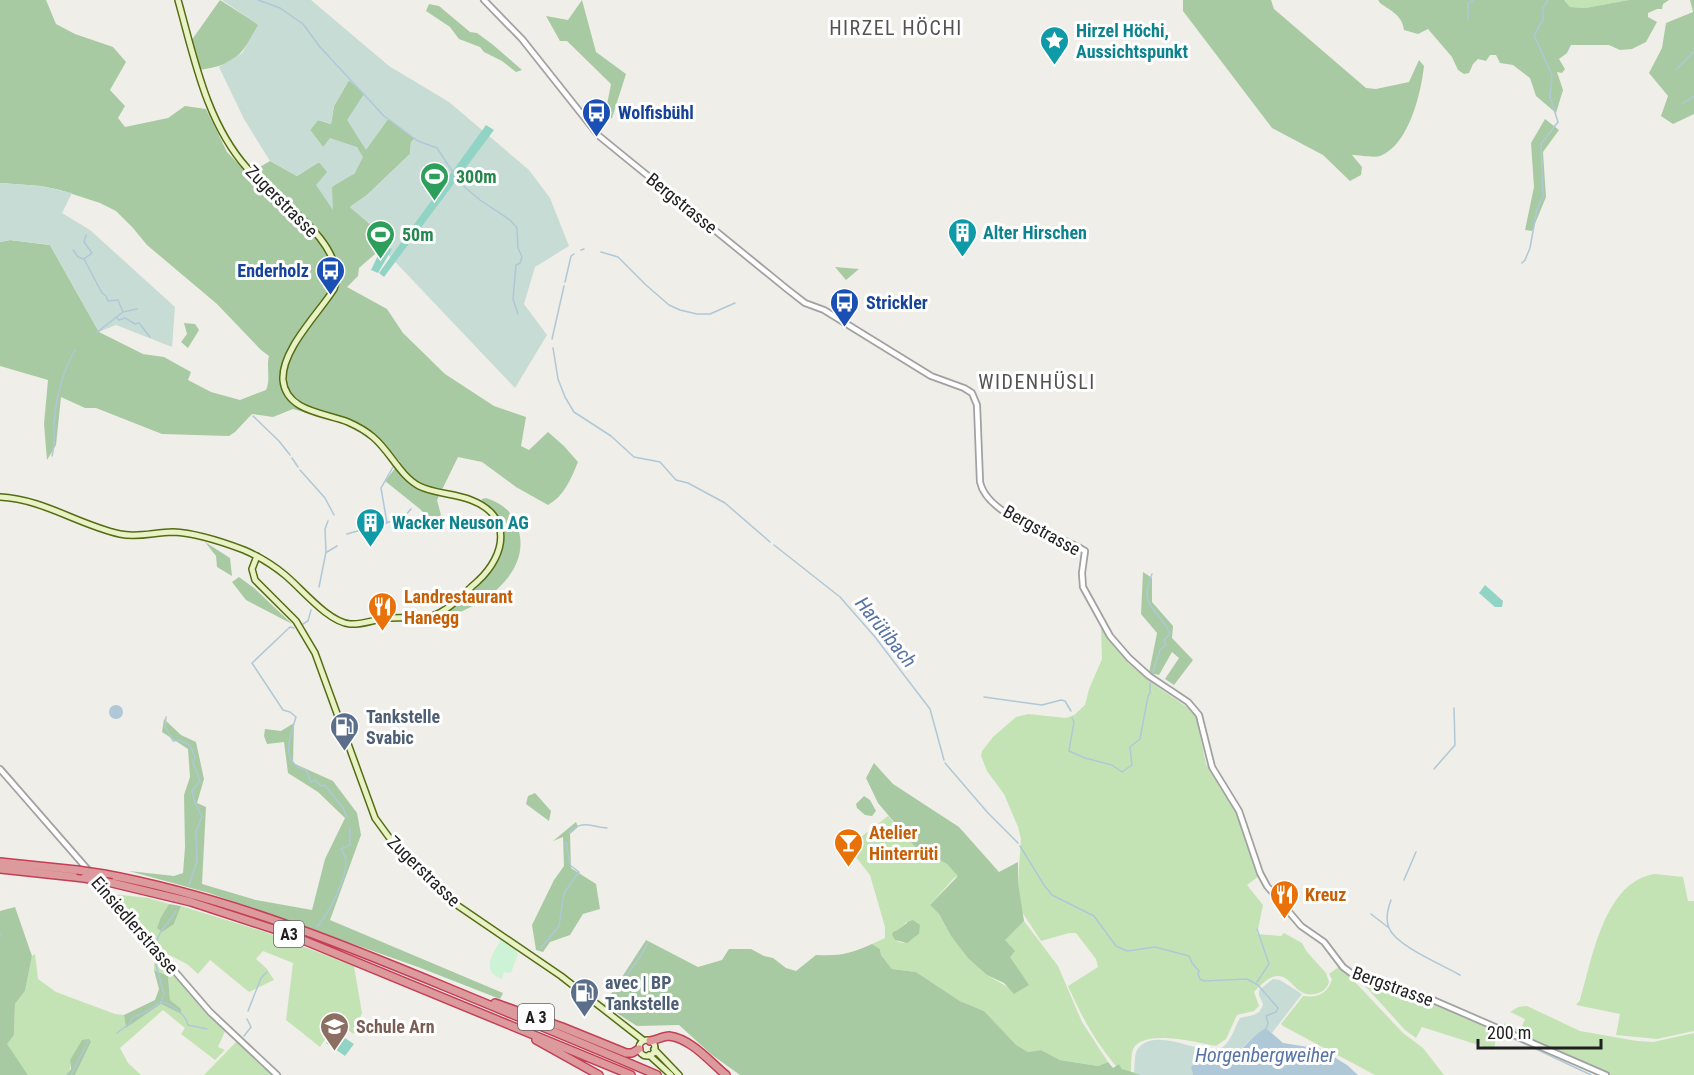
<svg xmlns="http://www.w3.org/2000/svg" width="1694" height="1075" font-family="'Roboto Condensed',sans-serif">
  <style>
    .grass { fill: #c4e3b5; fill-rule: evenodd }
    .forest { fill: #a8caa2 }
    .wetland { fill: #c7dcd5 }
    .park { fill: #ccf3d5 }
    .pitch { fill: #91d4c5 }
    .water { fill: #afc8d7 }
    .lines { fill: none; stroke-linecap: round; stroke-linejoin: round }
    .stream { stroke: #afc8d7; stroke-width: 1.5 }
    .tertiary-casing { stroke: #a1a1a1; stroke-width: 8 }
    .secondary-casing { stroke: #546c13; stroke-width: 8 }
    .motorway-casing { stroke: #c53e57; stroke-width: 10 }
    .tertiary { stroke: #fff; stroke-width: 4.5 }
    .secondary { stroke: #e9f2c4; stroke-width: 5 }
    .motorway { stroke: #dd9a9c; stroke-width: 7 }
    .motorway-bridge-casing { stroke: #c53e57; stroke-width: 10; stroke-linecap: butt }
    .motorway-bridge { stroke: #dd9a9c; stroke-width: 7 }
    .labels { text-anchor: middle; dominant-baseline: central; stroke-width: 6; stroke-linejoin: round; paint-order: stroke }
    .shield { fill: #fff; stroke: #636363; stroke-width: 1.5 }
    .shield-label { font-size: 16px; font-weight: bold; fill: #202020 }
    .culture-label { font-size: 18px; font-weight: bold; fill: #0d838f; stroke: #fff; text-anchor: start }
    .transit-label { font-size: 18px; font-weight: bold; fill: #164399; stroke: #fff; text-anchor: start }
    .leisure-label { font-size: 18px; font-weight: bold; fill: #27864d; stroke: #fff; text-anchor: start }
    .street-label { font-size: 18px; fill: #202020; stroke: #fff }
    .food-label { font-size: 18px; font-weight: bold; fill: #c56008; stroke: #fff; text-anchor: start }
    .service-label { font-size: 18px; font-weight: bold; fill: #4e5e75; stroke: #fff; text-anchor: start }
    .education-label { font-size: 18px; font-weight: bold; fill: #785e54; stroke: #fff; text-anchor: start }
    .neighbourhood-label { font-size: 20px; letter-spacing: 1.5px; fill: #535353; stroke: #fff }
    .water-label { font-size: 20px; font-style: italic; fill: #5873a5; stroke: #fff }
  </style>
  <rect width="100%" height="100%" fill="#f0eee8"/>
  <path class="grass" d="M1564,0H1629L1585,8L1570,7Z
    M1101,627L1111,642L1129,664L1159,688L1193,711L1197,720L1206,764L1240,819L1259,876L1247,885L1263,905L1257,934L1281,936L1284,933L1302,943L1307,952L1326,973L1329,982C1327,989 1323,992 1315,994C1296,998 1292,976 1278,976C1269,976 1260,986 1254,992L1259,1006L1254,1011L1237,1015L1226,1039L1216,1046C1199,1043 1144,1028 1133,1049C1131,1055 1131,1066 1131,1073L1122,1069L1119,1064L1116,1066C1094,1040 1082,1017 1068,986L1098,967L1096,959L1076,933H1069L1041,941L1022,912L1018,882L1021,839L1018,827L1004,794L987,771L981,756L982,751L993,737L1016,717L1028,714L1066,718L1074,715L1085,705L1089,689L1102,659Z
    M888,816L915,847L947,864L959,876L954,878L930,905L939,914L951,936L987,975L1011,989L1010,957L1005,939L1024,921L1058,966L1082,1022L1108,1062L1098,1066L1060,1060L1041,1050L1028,1052L1016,1046L984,1011L960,1001L916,972L892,969L881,955L880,949L872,944L885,938V927L870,875L848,847ZM906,922L919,934C911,941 899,949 892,935L901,929Z
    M1655,874L1683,877L1688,901H1694V1031L1657,1039L1616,1035L1620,1014L1576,1005L1580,1000C1592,960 1604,881 1655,874Z
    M113,894L148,898L169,904L161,917L174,924L181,906L265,932L354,966L362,1013L354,1034L336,1023L320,1047L286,1020L293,963L263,951L256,959L267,969L274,980L249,992L210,960L198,974L187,964L165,953Z
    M155,947L226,1029L218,1047L225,1050L215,1060L181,1034L185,1028L163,1010L120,1048L128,1063L141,1075H75L91,1042L82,1041C80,1047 75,1052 72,1058C68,1065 73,1069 66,1075H28L6,1044L14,1035L15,1004L25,991L32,956L35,954L38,979L56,992L115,1014L124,1015L126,1028L161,1004L181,1014L180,1009L170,1000L168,976L154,970Z
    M1340,966L1403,1033L1423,1048L1444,1075H1375L1283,1026L1281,1024L1303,996C1317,998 1328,994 1332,979L1329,974Z
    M1357,977L1400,989L1497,1031L1494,1050L1422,1027L1416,1038L1405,1030Z
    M1527,1006L1580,1031L1637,1041L1653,1042L1694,1033V1075H1611L1505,1030L1504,1023L1508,1027L1510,1026L1520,1031L1525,1019L1510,1012L1518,1007Z
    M237,1041L265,1067L271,1075H204Z"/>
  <path class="forest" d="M0,0H46L56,24L75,34L113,47L126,62L110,90L125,106L118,118L125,127L168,118L185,106L206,109L227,152L248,174L270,161L297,176L319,162L328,172L332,209V186L355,173L323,147L310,130L318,120L331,124L334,106L349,80L365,94L366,149L388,119L415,139L411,142L410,154L367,195L350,207L371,225L382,248L359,268L358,276L347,287L387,309L403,333L445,374L494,406L526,417L521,446L529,450L548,432L564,446L578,462C571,479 564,496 548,505L516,487L482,462L458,457L437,500L441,515L432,522L420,509L385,481L400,462L384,444L369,431L293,409L273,417L252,414L235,432L229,436L162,434L96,408H85L61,397L56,445L47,460L44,424L48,380L0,366V242L10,240L50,245L99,332L143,354L164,357L191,372L188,380L211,392L240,400L266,390C271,379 266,367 269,356L261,350L217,304L147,245L133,228L116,211L100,203L60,190L41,186L0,183Z
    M220,0L259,25C241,55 236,65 199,70L191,41Z
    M582,0L596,52L626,74L612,118L604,120L611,84L567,41H560L546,16L568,20Z
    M1183,0H1271L1274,9L1366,88L1376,89L1409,82L1419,60L1424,66C1421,93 1409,145 1380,156C1373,158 1360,155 1352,155L1362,167L1361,175L1350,181L1323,155L1272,128L1183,11Z
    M1378,0H1564L1570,7L1585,8L1629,0H1669L1663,4L1662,9H1657L1648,13V17L1657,22L1646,42L1632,49L1620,50L1609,45H1571L1567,53L1559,59L1565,69L1562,73L1557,72L1563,90L1556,113L1536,96L1530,78L1513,65L1500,63L1496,55H1490L1486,61L1478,59L1473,64L1469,73L1464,74L1458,70L1452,57L1428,29L1418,34L1404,30C1402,15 1391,11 1380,3Z
    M1690,0H1694V114L1673,124L1661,116L1668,96L1649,73L1662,48L1666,23L1693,12Z
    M429,4L439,6L470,32L477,33L492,44L522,70L516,72L502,61L484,52L480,47L459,39L450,27L426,11Z
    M1545,119L1559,130L1543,152L1546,197L1532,231L1525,230L1534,187L1531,143Z
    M835,267L859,269L846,280Z
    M184,323L195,324L199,330L188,348L181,342L187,334Z
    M486,498C502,503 513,512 518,528C532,571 485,606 448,616L449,609C474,587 517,562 497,524C492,515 489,508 481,502L482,499Z
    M205,542L230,558L232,576L217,567L216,556Z
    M1143,572L1152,578V602L1173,626L1172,638L1193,660L1174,685L1165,679L1179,658L1172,652L1159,675L1149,673L1157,633L1141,614Z
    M239,577L254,588L292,624L246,600L232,582Z
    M164,719L181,735L196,742L204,779L197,803L206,807L202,884L256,900L312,910L325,859L345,818L318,792L288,773L284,742L267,744L264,736L265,729L281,731L294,723L293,763L333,781L357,813L361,835L330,920L503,993L500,999L418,967L209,893L129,871L174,876L183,873L185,847L184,795L190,777L188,749L162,732Z
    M874,763L893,784L959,827L999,872L1018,862V882L1024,921L1005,940L1015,951L1010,957L1029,985L1014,994L1004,983L987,975L968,958L951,936L939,914L930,905L958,876L947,864L915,847L878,803L866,778Z
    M535,793L551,811L549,821L526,804L528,796Z
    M864,796L870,800L876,811L872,816L865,815L857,808L856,804Z
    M576,822L578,827L570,834L571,868L596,884L600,909L583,914L570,935L550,942L543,952L536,950L532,925L554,880L564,866L563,837L553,841Z
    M169,904L181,906L174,924L162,932L157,928L161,917Z
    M15,907L32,956L25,991L15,1004L14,1035L7,1044L28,1075H0V911Z
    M913,920L920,925L919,934L907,943L895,940L892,935L893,932C902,929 905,922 913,920Z
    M646,940L698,967L722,960L729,949H751L764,956L773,958L786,968L796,971L816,955C840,956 850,954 872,944L880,949L881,955L892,969L916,972L960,1001L984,1011L1016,1045L1028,1052L1041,1050L1060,1060L1098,1066L1108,1062L1113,1068L1119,1064L1122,1069L1142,1075H740L712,1055L679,1025L637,1026L604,1005Z
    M154,970L168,976L170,1000L181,1009V1014L161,1004L126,1028L124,1015L155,1000L159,989Z
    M89,1039L91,1042L75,1075H66L71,1069L70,1060L82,1040Z"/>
  <path class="wetland" d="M222,0H311L389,66L449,102L529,170L550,198L569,246L535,267L524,304L547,335L515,388L382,248L371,225L350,207L367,195L410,154L411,142L415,138L388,119L366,150L347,120L364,94L349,80L334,106L331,124L318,120L310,130L323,147L330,138L357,147L363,157L355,173L332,187L333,210L316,185L327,172L319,162L297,176L270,161L244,119L219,67L242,53L258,25Z
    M0,183L41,186L72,193L62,213L90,230L175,307L172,347L116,325L99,332L50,245L10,240L0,242Z
    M1273,979L1280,980L1302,994L1272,1033L1266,1028C1253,1034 1246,1046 1235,1054C1226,1060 1212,1059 1201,1059L1192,1070L1193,1075H1142L1134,1073C1135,1066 1134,1056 1137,1050C1154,1024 1201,1056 1219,1049C1231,1044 1234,1028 1240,1018C1250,1015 1260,1017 1263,1004L1259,995V990Z"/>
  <path class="park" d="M502,938L512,944L518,954L511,973L504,972L502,979C479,971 494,952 502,938Z"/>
  <path class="pitch" d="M486,125L494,130L384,277L379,273Z
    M383,245L392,249L378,273L371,270Z
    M1485,585L1503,601L1502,607H1495L1479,593Z
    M334,1031L354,1044L345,1056L326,1043Z"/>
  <path class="water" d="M109 712a7 7 0 1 1 14 0a7 7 0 1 1-14 0Z
    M1266,1028L1283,1043L1321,1049L1347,1065L1358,1075H1193L1191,1067L1201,1059C1211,1059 1221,1060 1231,1056C1244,1051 1252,1034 1266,1028Z"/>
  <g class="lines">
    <path class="stream" d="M258,0L280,8L303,24L320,47L384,116L418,141L437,148L460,183L480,200L510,220L517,228L518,248L522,257L520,263L516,265L513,299L518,314
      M1468,19V4L1473,0
      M1677,69L1694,51
      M1682,104L1694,96
      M86,235L84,242L92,253L84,259L102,293L106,296L108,301L118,300L123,312
      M73,250L78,257L84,259
      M581,250L584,249
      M601,252L618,257L646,285L669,305L680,310L697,314H710L735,303
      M1522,263L1525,260L1530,248L1537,209L1543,196L1541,144L1558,122L1550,97L1552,75L1534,35L1543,20V8L1548,0
      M565,282L571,256L574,254
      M116,317L119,320L125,318L135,324L139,323L150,337
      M96,333L123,312L137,309
      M552,339L564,286
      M553,348L558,379L565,397L574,412L611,436L634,457L660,462L676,480L688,483L725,503L770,542
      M253,416L279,441L290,455
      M52,456C55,445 54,435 54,423C56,396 62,373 75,350
      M292,458L298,467
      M300,470L325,498L334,515
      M387,523L381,488L393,467
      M347,534L403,518L411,509
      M774,545L840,597L875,637L930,709L944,760
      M327,552L337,546
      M1152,574C1137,609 1160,608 1170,634L1164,640L1166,645L1160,650L1152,675
      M319,587L326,552L325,529L328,521
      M303,624L308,621L311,610
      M294,628L290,627L252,663L283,710L290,712L296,717C290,736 279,763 306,770L311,782L315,780L321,786L325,785L343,808L347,817
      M984,697L1042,705L1061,700L1065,701L1071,711
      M166,717L165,726L173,741L179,740L190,745L195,757L193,763L200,781L192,791L195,803L202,816L196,832L197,861L189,885
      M1072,718L1074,722L1069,751L1085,758L1112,765L1122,772L1132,765L1130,747L1140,739L1148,696L1150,693V683
      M945,763L988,813L1018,843
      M1434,769L1455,745L1454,708
      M569,833C581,819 592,827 607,828
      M1020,846L1044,885L1052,895L1094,916L1116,946L1127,951L1155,947L1189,956L1192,963L1199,971L1198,974L1200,979L1204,981L1247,979L1258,985L1278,1008L1276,1012L1266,1016L1268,1023L1266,1029
      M1404,880L1416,852
      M1391,900C1388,908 1385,919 1389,928C1396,946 1443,965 1460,975
      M1371,914L1389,928
      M317,927C328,915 346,880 346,862C346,858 343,852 341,849L350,845V828
      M0,934H1
      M157,941C159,929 170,922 176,911
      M541,948L559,926L564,893L579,872L570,865L566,842
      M1257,982L1269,964L1257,929
      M162,1002C172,1005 186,1014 188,1025L207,1029
      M608,1006C615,1001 613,996 617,989C627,973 640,960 648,943
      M248,1011L261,978L267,972
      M117,1033L129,1024L133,1017L144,1013L161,1002L164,994L156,965L157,954
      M1506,1035L1591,1075
      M244,1036L251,1027L247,1019
      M71,1075L88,1041"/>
    <defs>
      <path id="tertiary" d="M484,0L522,39L599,136L787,289L805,303L824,310L931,376L964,388L972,393L977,405L980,482C988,518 1058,534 1085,551L1082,573L1083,587L1110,636L1129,658L1149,676L1188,702L1199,715L1212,767L1239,811L1260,873L1267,886L1301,926L1324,942L1343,967L1351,973L1419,994L1606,1075
        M0,769L89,871
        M96,880L210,1012L277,1075"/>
      <path id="secondary" d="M0,497C43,499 79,525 120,534C138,538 155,532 173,532C196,533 223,542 244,550C258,556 273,565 285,575C302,589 328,622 350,624C363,625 375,619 388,618C403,617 418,619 432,616C449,611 465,592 478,581C506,555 513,516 471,500C454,493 435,494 419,486C400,476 390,451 373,437C366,431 357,426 348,422C326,413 286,412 283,380C281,350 319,313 334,289C351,245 271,195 247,168C206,122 194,57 178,0
        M257,556L252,569L255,580L296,621L315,653L375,818L399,851L451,901L561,976L643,1040
        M639 1048a8 8 0 1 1 16 0a8 8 0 1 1-16 0Z
        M654,1049L679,1075
        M649,1055L671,1075"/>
      <path id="motorway" d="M0,862L77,870
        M0,869L84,878
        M104,874C223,896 335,941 446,987C516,1016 587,1045 657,1075
        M112,883L191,902L286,933L631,1075
        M495,1003L562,1027L626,1053H632L639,1049
        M536,1040L599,1075
        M650,1041C657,1040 663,1036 669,1036C692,1039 710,1062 726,1075"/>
    </defs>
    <use href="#tertiary" class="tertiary-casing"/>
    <use href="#secondary" class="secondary-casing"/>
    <use href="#motorway" class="motorway-casing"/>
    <use href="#tertiary" class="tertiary"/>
    <use href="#secondary" class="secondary"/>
    <use href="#motorway" class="motorway"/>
    <defs>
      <path id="motorway-bridge" d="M77,870L104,874
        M84,878L112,883"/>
    </defs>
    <use href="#motorway-bridge" class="motorway-bridge-casing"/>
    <use href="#motorway-bridge" class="motorway-bridge"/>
  </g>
  <defs>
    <symbol id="sight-pin" viewBox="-11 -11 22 30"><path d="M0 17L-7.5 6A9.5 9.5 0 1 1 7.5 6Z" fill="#0f9aa8" stroke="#fff"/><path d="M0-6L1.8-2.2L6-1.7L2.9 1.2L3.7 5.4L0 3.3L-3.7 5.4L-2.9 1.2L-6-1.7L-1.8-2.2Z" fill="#fff"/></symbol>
    <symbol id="bus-pin" viewBox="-11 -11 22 30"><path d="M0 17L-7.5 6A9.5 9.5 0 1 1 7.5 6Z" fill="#1a4fb4" stroke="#fff"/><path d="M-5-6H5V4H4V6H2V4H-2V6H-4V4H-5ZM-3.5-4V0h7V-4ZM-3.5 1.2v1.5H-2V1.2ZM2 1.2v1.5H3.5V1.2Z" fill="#fff"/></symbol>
    <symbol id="stadium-pin" viewBox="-11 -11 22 30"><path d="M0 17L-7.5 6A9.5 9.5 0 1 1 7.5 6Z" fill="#2e9e5b" stroke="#fff"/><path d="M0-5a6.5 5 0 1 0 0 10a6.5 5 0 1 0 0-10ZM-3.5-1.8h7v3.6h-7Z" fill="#fff"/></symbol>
    <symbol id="building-pin" viewBox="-11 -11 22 30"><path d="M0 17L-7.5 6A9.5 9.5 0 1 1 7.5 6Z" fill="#0f9aa8" stroke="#fff"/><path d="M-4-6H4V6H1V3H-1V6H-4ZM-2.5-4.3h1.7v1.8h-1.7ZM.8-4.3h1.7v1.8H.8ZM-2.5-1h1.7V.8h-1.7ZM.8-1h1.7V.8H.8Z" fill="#fff"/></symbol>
    <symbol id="restaurant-pin" viewBox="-11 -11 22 30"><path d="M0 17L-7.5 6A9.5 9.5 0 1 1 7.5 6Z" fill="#e8710a" stroke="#fff"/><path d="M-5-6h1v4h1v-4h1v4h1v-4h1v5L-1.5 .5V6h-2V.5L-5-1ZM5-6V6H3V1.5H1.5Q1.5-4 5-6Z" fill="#fff"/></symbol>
    <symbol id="fuel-pin" viewBox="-11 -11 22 30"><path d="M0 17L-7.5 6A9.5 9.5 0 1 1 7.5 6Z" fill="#5c6f8a" stroke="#fff"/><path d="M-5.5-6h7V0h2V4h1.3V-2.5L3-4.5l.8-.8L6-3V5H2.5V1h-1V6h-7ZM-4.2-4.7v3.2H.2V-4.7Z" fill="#fff"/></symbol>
    <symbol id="bar-pin" viewBox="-11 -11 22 30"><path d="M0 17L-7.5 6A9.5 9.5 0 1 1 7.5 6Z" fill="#e8710a" stroke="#fff"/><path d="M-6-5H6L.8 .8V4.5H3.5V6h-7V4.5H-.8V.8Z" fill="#fff"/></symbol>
    <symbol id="school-pin" viewBox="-11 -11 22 30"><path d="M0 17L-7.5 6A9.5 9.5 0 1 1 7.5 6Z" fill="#8d6e63" stroke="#fff"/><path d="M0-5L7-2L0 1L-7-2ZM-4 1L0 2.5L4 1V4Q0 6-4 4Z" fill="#fff"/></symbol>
  </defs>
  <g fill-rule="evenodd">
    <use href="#sight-pin" x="1038" y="24" width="33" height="45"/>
    <use href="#bus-pin" x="580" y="96" width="33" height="45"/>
    <use href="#stadium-pin" x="418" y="160" width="33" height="45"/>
    <use href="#building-pin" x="946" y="216" width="33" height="45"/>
    <use href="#stadium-pin" x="364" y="218" width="33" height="45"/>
    <use href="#bus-pin" x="314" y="254" width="33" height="45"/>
    <use href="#bus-pin" x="828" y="286" width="33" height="45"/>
    <use href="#building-pin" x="354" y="506" width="33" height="45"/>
    <use href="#restaurant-pin" x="366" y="590" width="33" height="45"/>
    <use href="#fuel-pin" x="328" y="710" width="33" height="45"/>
    <use href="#bar-pin" x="832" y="826" width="33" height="45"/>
    <use href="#restaurant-pin" x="1268" y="878" width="33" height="45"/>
    <use href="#fuel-pin" x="568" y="976" width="33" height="45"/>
    <use href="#school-pin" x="318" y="1010" width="33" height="45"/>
  </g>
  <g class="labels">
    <g class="shield">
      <rect x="274" y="921" width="30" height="26" rx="4.5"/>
      <rect x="518" y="1004" width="36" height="26" rx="4.5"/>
    </g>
    <g class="shield-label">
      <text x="289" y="934">A3</text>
      <text x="536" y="1017">A 3</text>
    </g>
    <g class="culture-label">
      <text x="1076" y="30">Hirzel Höchi,<tspan x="1076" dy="21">Aussichtspunkt</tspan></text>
      <text x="983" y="232">Alter Hirschen</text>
      <text x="392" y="522">Wacker Neuson AG</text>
    </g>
    <g class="transit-label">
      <text x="618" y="112">Wolfisbühl</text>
      <text x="309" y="270" text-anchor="end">Enderholz</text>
      <text x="866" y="302">Strickler</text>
    </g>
    <g class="leisure-label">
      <text x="456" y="176">300m</text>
      <text x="402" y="234">50m</text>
    </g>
    <g class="street-label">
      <text transform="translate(282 201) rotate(45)">Zugerstrasse</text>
      <text transform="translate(682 203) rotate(39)">Bergstrasse</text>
      <text transform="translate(1042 530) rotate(29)">Bergstrasse</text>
      <text transform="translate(424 871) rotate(44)">Zugerstrasse</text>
      <text transform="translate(135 925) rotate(49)">Einsiedlerstrasse</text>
      <text transform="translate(1393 986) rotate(20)">Bergstrasse</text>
    </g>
    <g class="food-label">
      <text x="404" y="596">Landrestaurant<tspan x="404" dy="21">Hanegg</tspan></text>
      <text x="869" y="832">Atelier<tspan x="869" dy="21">Hinterrüti</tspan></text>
      <text x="1305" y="894">Kreuz</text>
    </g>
    <g class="service-label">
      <text x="366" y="716">Tankstelle<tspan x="366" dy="21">Svabic</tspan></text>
      <text x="605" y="982">avec | BP<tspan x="605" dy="21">Tankstelle</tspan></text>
    </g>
    <g class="education-label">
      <text x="356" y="1026">Schule Arn</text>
    </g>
    <g class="neighbourhood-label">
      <text x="896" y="28">HIRZEL HÖCHI</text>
      <text x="1037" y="382">WIDENHÜSLI</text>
    </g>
    <g class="water-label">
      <text transform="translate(886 632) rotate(51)">Harütibach</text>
      <text x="1265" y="1055">Horgenbergweiher</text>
    </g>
  </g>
  <path d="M1478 1039v9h123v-9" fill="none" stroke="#202020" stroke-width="3"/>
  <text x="1487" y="1039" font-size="18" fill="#202020" stroke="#ffffff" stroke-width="4.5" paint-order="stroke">200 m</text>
</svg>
